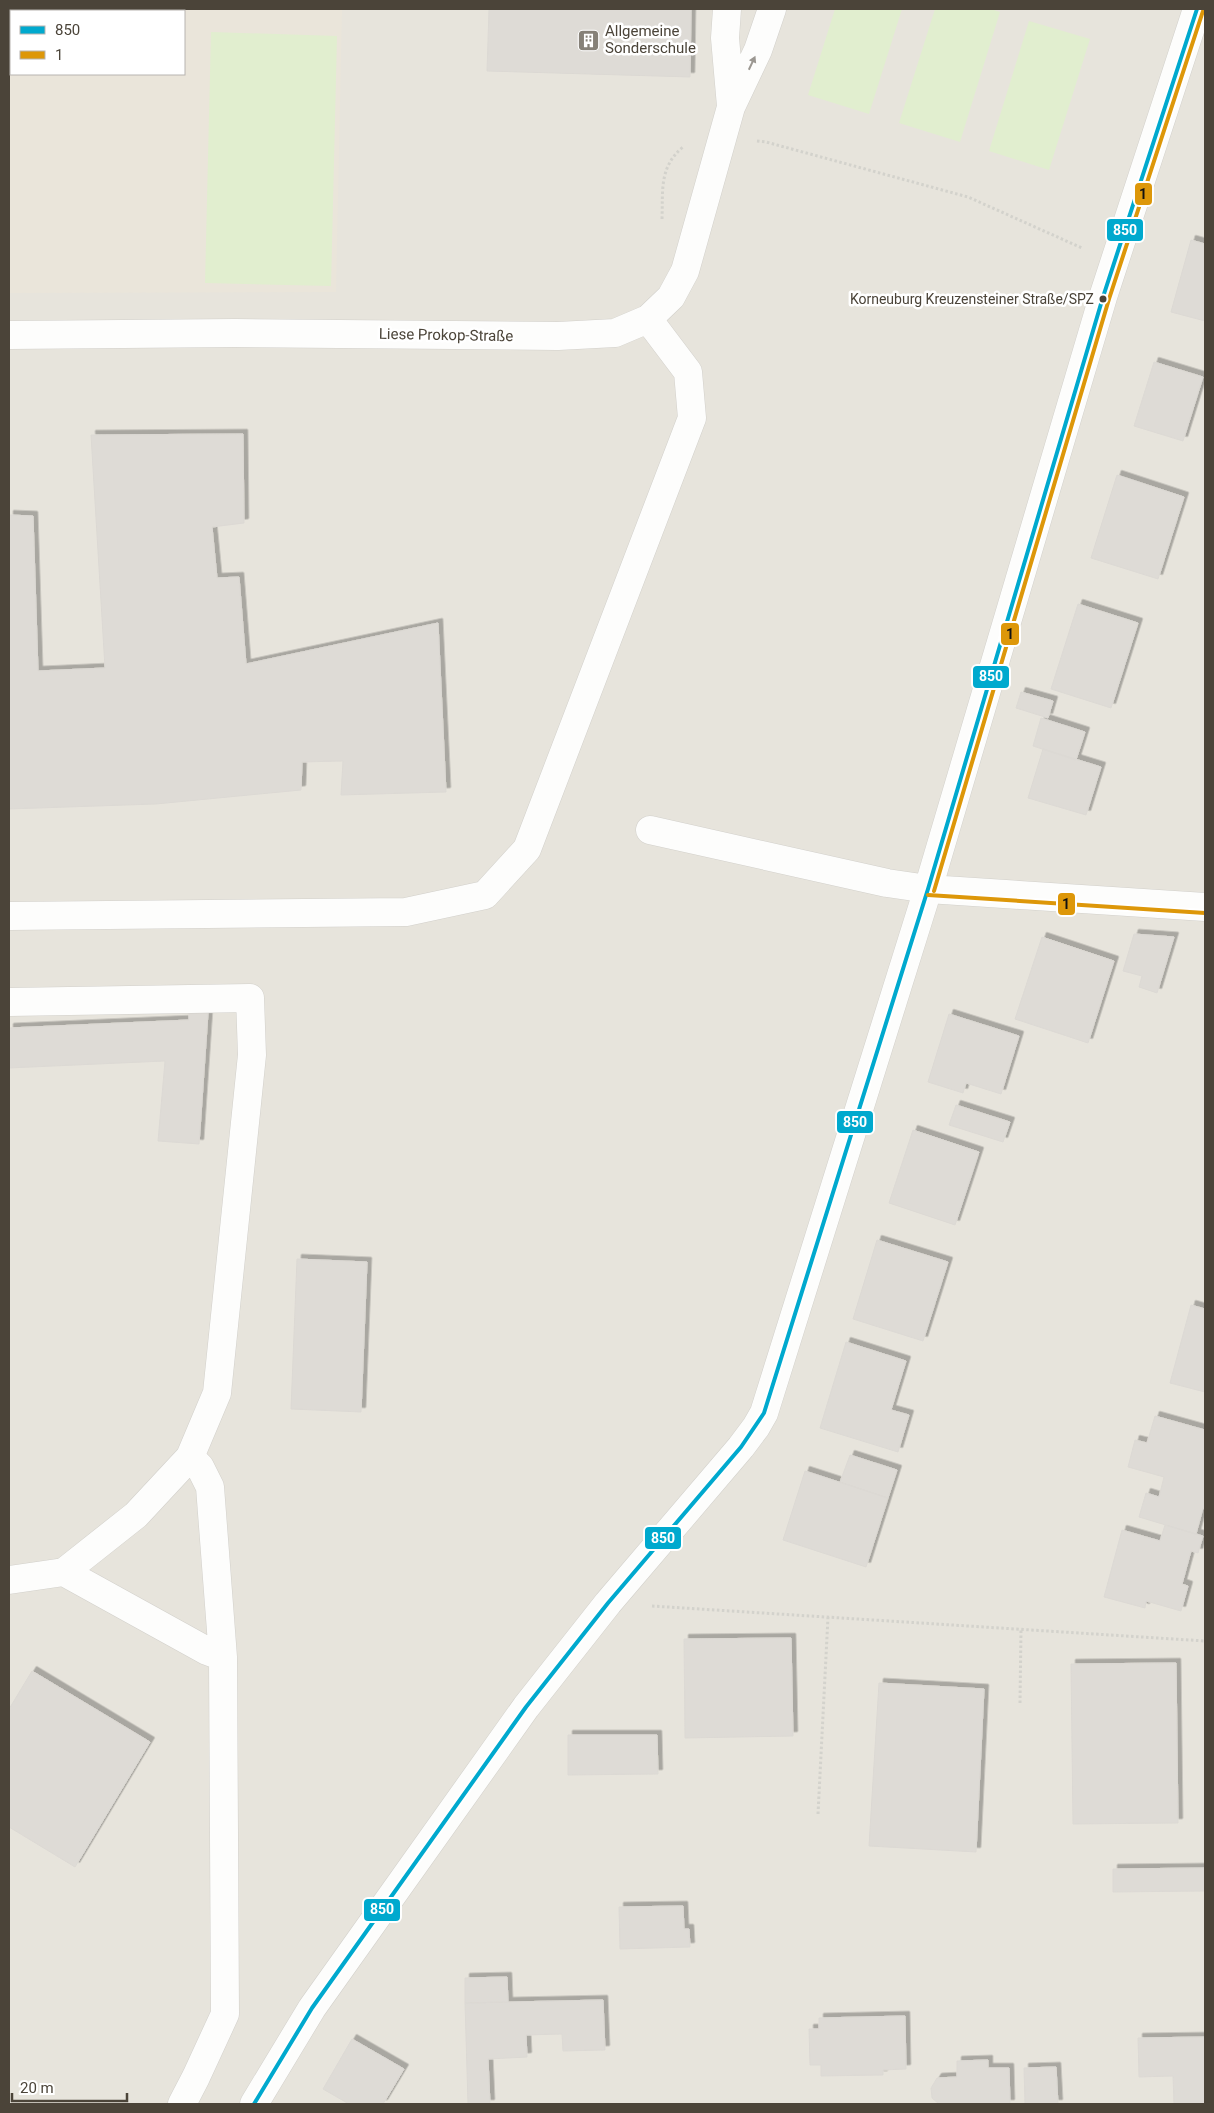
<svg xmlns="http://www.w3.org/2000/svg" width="1214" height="2113" font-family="Roboto,sans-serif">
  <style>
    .residential { fill: #e7e4dc; fill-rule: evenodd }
    .education { fill: #eae5da; fill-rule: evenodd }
    .green { fill: #e1eecf }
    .building { fill: #dedbd6; stroke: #dcd9d4; filter: url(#shadow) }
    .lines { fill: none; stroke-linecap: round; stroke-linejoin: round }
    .minor-casing { stroke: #d2d0cb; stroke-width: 29 }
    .path { stroke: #d3d2cc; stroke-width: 3; stroke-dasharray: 2.5 2.5; stroke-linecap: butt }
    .minor { stroke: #fdfdfc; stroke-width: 28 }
    .bus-1-casing { stroke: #fff; stroke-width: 8 }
    .bus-2-casing { stroke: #fff; stroke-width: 8 }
    .bus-1 { stroke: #00a9ce; stroke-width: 4 }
    .bus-2 { stroke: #dd9709; stroke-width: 4 }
    .oneway { fill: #9b9791 }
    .bus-dot { fill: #4b4439; stroke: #fff; stroke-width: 2 }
    .labels { text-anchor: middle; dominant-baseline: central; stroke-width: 5; stroke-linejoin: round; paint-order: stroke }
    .bus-label { font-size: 14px; fill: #4b4439; stroke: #fff; text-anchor: end }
    .poi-label { font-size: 15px; fill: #4b4439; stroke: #fff; text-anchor: start }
    .street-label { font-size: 15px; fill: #4b4439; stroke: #fff }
    .line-badge { stroke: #fff; stroke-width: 2 }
    .badge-label { font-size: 14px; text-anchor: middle; font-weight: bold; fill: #fff }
    .pale-badge-label { font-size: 14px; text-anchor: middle; font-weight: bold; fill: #111 }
  </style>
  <defs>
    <filter id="shadow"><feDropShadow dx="4.5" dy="-4.5" stdDeviation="0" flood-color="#0004"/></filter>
  </defs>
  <rect width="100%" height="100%" fill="#f4f2ee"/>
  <path class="residential" d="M9,9H1205V2104H9ZM11,11H184V74H11Z"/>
  <path class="education" d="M9,9H342L336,292L9,293ZM11,11H184V74H11Z"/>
  <path class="green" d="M835,9H902L869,114L808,95Z
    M935,9H991L1000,12L960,142L899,123Z
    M1029,21L1090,39L1049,170L989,151Z
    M211,32L337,36L331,286L205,283Z"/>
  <path class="building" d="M489,9H691L690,77L487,71Z
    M1191,240L1205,244V321L1171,312Z
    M1154,362L1203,377L1183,441L1134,426Z
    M243,434L244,523L212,527L217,578L239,577L246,664L438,623L446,792L341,795L343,761L302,762L301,790L156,804L9,809V515L33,516L38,671L105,668L91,435Z
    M1117,475L1184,497L1158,579L1091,558Z
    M1078,604L1138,623L1111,708L1051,689Z
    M1021,692L1053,701L1048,718L1016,708Z
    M1041,718L1085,732L1076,760L1033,746Z
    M1043,749L1101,767L1086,815L1028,798Z
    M1134,934L1174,937L1157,993L1139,987L1142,976L1123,971Z
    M1042,937L1114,961L1088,1043L1015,1019Z
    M189,1013H208L199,1144L158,1141L165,1061L9,1068V1028L189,1020Z
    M949,1014L1019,1036L1001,1094L966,1083L963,1093L928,1082Z
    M956,1105L1010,1122L1003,1142L949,1125Z
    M913,1130L979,1152L955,1225L889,1203Z
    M877,1240L948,1262L923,1341L853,1319Z
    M297,1259L367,1262L361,1412L291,1409Z
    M1191,1305L1205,1309V1392L1170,1383Z
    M846,1342L906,1361L891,1410L909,1415L898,1452L820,1428Z
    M1155,1416L1205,1430V1509L1203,1508L1196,1534L1139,1517L1146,1493L1159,1497L1164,1477L1128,1467L1135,1440L1147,1443Z
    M850,1455L897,1470L888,1498L840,1482Z
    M805,1471L888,1498L866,1567L783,1540Z
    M1165,1525L1203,1536L1198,1553L1191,1551L1182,1584L1188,1586L1181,1611L1146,1601L1145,1608L1104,1597L1122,1530L1160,1541Z
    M791,1638L793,1736L685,1738L684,1639Z
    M1176,1663L1178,1823L1073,1824L1071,1664Z
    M32,1671L150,1742L75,1867L9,1827V1709Z
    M879,1683L984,1689L976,1852L869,1846Z
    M568,1735H657L658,1774L568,1775Z
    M1205,1868V1891L1113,1892V1869Z
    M683,1906L684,1929H689L690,1947L620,1949L619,1907Z
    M507,1977L508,2002L465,2003V1978Z
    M603,2000L605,2050L563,2051L562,2034L526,2035L527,2057L488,2059L490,2104H468L465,2003Z
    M905,2016L906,2069L883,2070V2075L821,2076V2065H810L809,2029H819V2018Z
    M1205,2037V2104H1174L1173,2076L1139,2077L1138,2038Z
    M352,2039L404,2069L383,2104H349L323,2089Z
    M988,2060V2068H1009L1010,2104H939L932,2098L931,2088L937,2078L957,2077V2061Z
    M1056,2067L1058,2104H1025L1024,2068Z"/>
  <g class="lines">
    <defs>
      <path id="minor" d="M727,9L725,38L731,106
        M9,335L235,333L558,336L615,333L648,319L671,297L685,271L731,107L758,50L772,9
        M650,830L887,883L928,889L1205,907
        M9,916L406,912L485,895L527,849L692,418L688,372L648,319
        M9,1002L250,998L252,1055L217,1393L190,1457L136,1515L64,1572L9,1580
        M64,1572L207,1651L223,1657
        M182,2104L196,2077L225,2014L223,1657L210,1487L200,1467L190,1457
        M254,2104L312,2008L526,1707L608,1603L741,1447L756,1427L764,1413L928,889L1103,297L1197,9"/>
    </defs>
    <use href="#minor" class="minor-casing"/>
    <path class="path" d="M757,141L766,142L968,197L1082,248
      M662,219C663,190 659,167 683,147
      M652,1606L1205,1641
      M1020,1703L1021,1629
      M818,1814L828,1617"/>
    <use href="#minor" class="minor"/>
    <defs>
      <path id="bus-1" d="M254,2104L312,2008L526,1707L608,1603L741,1447L764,1413L928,889L1103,297L1197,9"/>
      <path id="bus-2" d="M934,891L1109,299L1203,11
        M928,895L1205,913"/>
    </defs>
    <use href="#bus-1" class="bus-1-casing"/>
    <use href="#bus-2" class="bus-2-casing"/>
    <use href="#bus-1" class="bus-1"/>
    <use href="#bus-2" class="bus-2"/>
  </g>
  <defs><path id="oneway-solid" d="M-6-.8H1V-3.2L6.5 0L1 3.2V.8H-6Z" transform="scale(1.25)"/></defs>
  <use class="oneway" href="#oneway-solid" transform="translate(752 63) rotate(-65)"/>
  <defs>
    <symbol id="building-square" viewBox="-11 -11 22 22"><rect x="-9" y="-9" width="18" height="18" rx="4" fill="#868178" stroke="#fff"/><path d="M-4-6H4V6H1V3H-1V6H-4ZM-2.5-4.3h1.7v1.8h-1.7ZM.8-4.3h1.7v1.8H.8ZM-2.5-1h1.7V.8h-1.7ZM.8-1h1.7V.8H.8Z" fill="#fff"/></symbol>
  </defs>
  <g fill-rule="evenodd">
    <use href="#building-square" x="576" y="28" width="25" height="25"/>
  </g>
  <circle class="bus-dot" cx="1103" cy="299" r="4.5"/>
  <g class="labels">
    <g class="bus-label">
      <text x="1094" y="299">Korneuburg Kreuzensteiner Straße/SPZ</text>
    </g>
    <g class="poi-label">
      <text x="605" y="31">Allgemeine<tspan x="605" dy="17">Sonderschule</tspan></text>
    </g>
    <g class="street-label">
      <text transform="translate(446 335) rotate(1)">Liese Prokop-Straße</text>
    </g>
  </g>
  <g class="line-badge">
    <rect x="1134" y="182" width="19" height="24" rx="5" fill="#dd9709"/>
    <rect x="1106" y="218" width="38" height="24" rx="5" fill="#00a9ce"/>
    <rect x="1000" y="622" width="20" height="24" rx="5" fill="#dd9709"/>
    <rect x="972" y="665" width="38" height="24" rx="5" fill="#00a9ce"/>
    <rect x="1057" y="892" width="19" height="24" rx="5" fill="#dd9709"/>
    <rect x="836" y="1110" width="38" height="24" rx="5" fill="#00a9ce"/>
    <rect x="644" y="1526" width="38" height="24" rx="5" fill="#00a9ce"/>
    <rect x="363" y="1898" width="38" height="24" rx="5" fill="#00a9ce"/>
  </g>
  <g class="badge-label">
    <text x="1125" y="235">850</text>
    <text x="991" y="681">850</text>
    <text x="855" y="1127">850</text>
    <text x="663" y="1543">850</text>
    <text x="382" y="1914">850</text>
  </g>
  <g class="pale-badge-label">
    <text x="1143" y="199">1</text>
    <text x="1010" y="639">1</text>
    <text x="1066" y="909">1</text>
  </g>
  <rect width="1214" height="2113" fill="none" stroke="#4b4439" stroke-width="20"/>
  <rect x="10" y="10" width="175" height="65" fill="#ffffff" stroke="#b7b4b0"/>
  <rect x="20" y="26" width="25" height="8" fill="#00a9ce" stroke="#b7b4b0"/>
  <text x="55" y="35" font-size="15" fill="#4b4439">850</text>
  <rect x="20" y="51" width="25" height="8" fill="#dd9709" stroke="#b7b4b0"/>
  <text x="55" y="60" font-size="15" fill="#4b4439">1</text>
  <path d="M12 2093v8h115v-8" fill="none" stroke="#4b4439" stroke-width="2.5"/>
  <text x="20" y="2093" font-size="15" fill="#4b4439" stroke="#ffffff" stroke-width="4" paint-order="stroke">20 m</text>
</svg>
